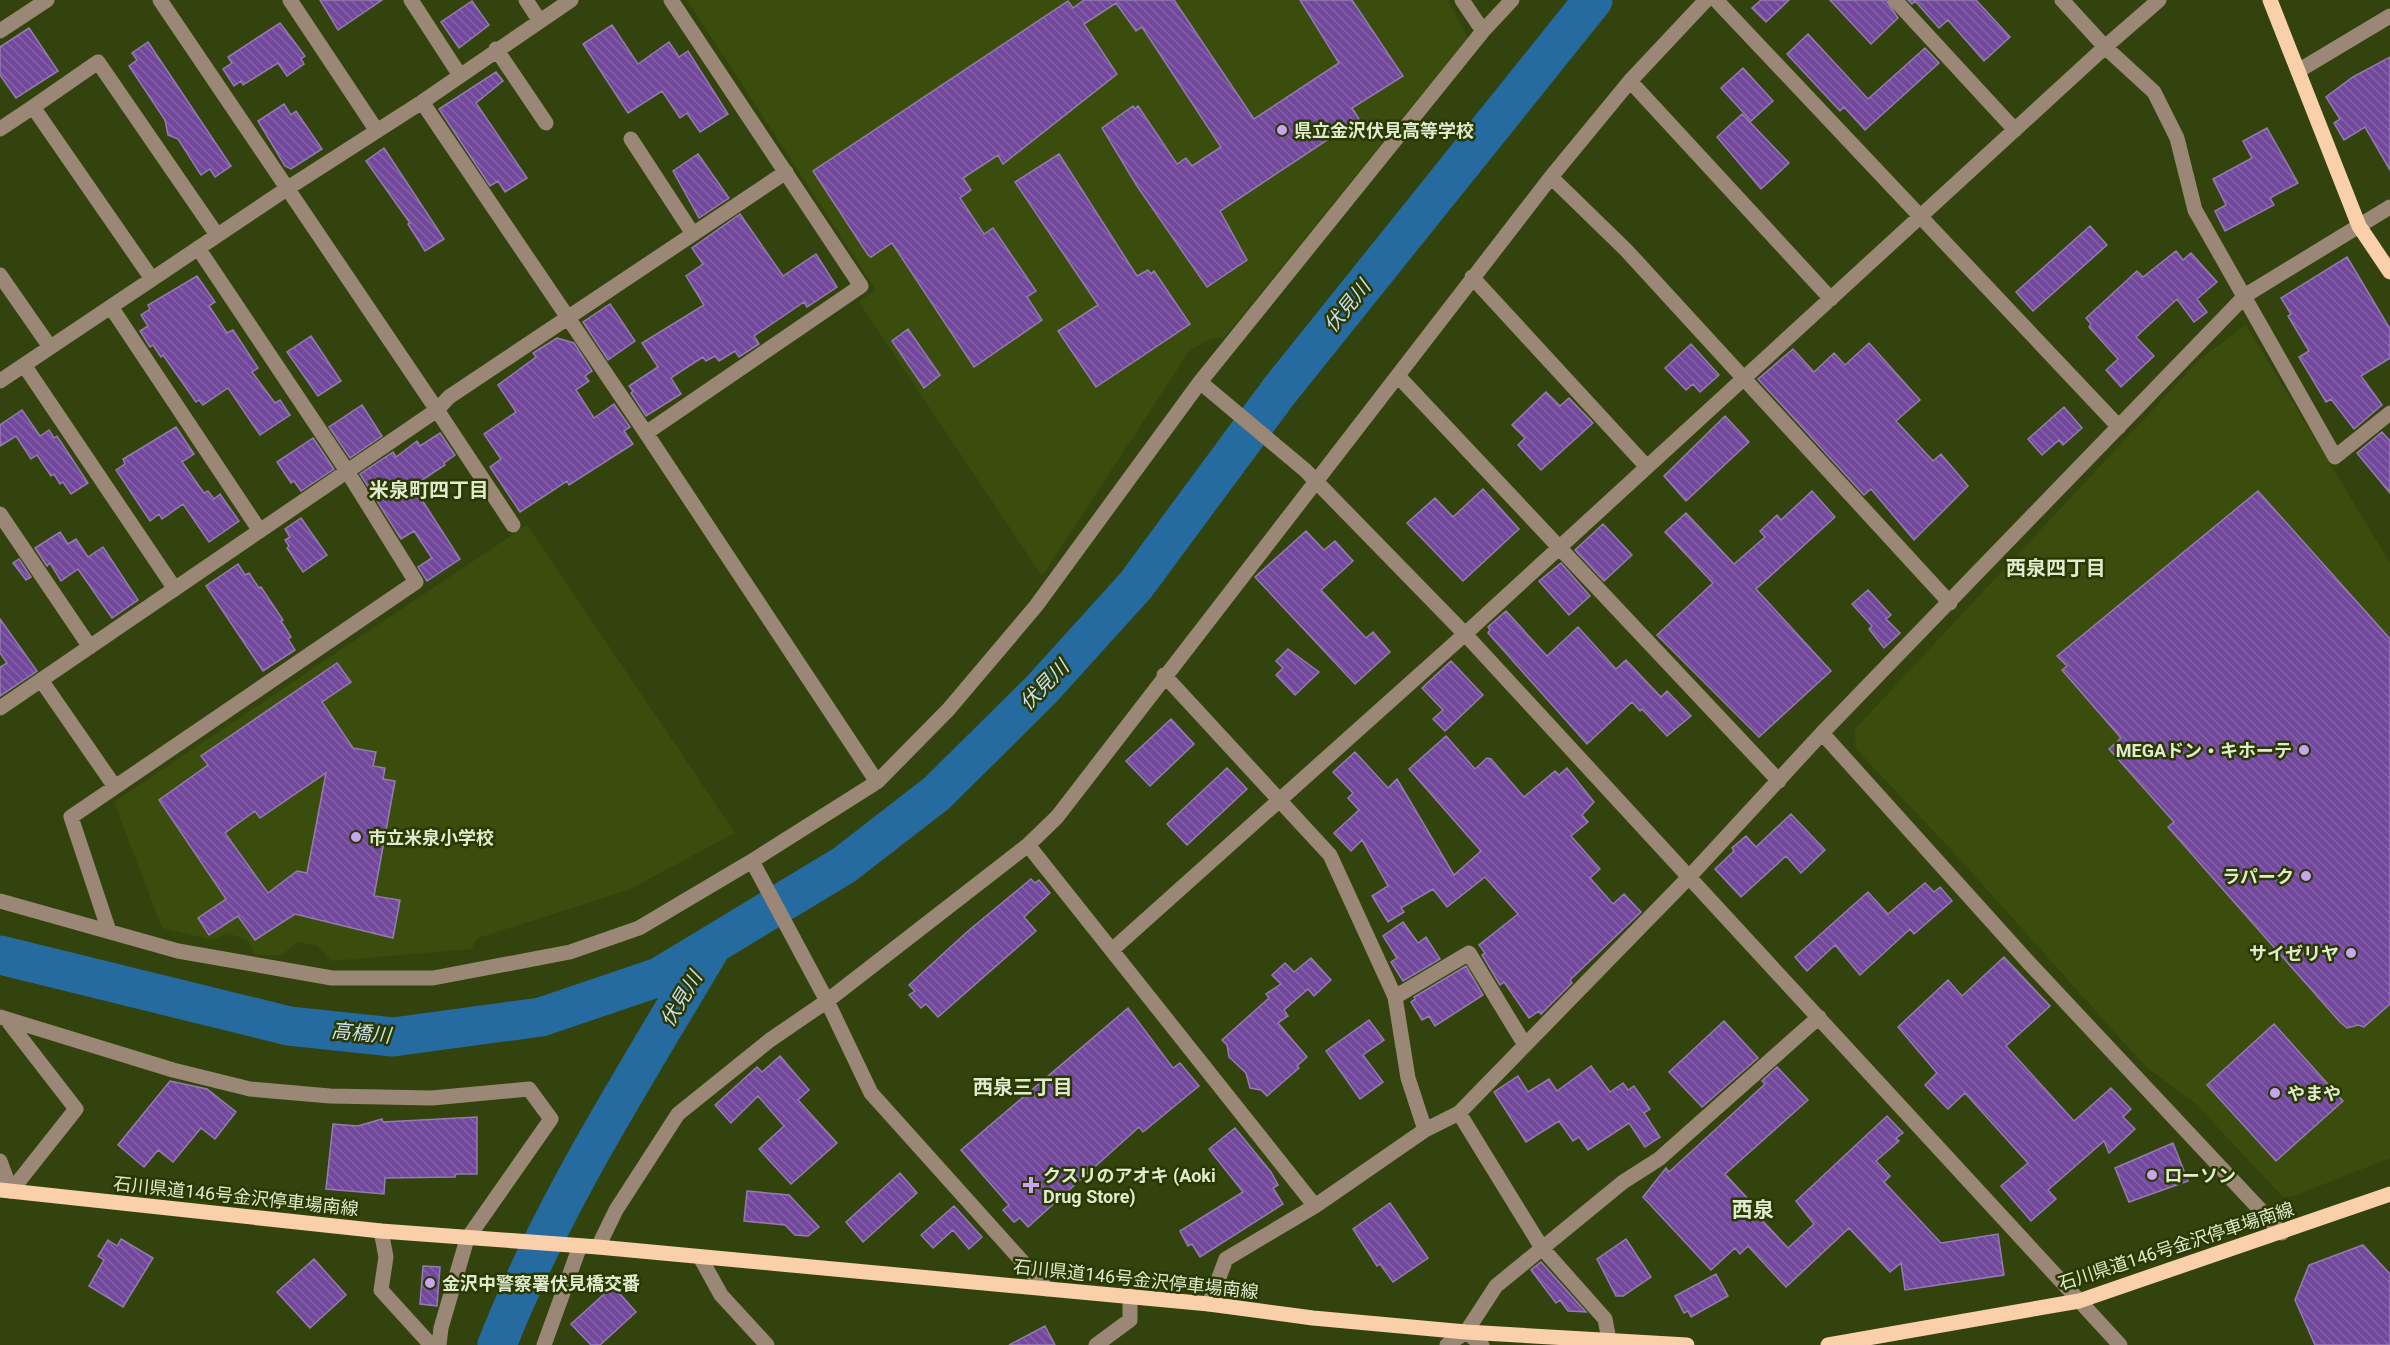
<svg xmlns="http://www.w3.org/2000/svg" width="2390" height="1345" font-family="Roboto,'Noto Sans JP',sans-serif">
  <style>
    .built { fill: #3a4d0d }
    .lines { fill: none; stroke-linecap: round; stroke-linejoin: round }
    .river { stroke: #266ba0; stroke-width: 39 }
    .building { fill: url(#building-back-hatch); stroke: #947caf; stroke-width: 1.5; fill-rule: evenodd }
    .minor { stroke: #9b8775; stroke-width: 15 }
    .major { stroke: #f9d0aa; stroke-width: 15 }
    .poi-dot { fill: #c8a6ef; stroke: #293901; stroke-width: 2 }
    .labels { text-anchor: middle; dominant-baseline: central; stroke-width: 5; stroke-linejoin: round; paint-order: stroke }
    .poi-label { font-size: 18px; font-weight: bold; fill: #dfeace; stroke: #293901; text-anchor: start }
    .street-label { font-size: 18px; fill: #dfeace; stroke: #293901 }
    .water-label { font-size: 20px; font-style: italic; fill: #cbdff1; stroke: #293901 }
    .neighbourhood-label { font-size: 20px; font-weight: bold; fill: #dfeace; stroke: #293901 }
    .quarter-label { font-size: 21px; font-weight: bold; fill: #dfeace; stroke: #293901 }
  </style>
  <defs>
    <pattern id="building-back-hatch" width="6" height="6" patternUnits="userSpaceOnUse" patternTransform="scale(1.5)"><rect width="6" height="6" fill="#72489c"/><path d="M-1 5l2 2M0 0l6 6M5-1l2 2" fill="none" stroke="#8663a9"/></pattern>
  </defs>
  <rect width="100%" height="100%" fill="#33430d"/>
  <path class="built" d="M687,0H1447L1468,37L1224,338H1212L1190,350L1042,576L859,302L876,290Z
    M2246,325L2390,563V1158L2294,1196L2283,1197L2195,1103L2145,1066L1957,856L1856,749L1855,729L2201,358Z
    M527,525L735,833L628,890L478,938L471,949L332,961L316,945L297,942L282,955H255L248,940L227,933L214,940L162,928L114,802Z"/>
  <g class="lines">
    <path class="river" d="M0,955L289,1026L393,1037L541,1017L659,977L844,865L937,793L1041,690L1136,585L1280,390L1593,0
      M497,1345C552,1205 634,1078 710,949"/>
  </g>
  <path class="building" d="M320,0H382L338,30Z
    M1084,0H1174L1254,119L1339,63L1300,0H1352L1403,76L1352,108L1359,119L1220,211L1247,260L1207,287L1137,186L1102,128L1133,106L1135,109L1138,106L1177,164L1186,158L1192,166L1221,147L1142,27L1136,31L1116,3L1084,24L1117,74L1003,164L998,155L963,178L971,190L960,198L984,234L993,228L1036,291L1027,297L1042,320L974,367L892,243L871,257L868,255L813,171L1068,1L1073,8Z
    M1761,0H1789L1766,22L1752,8Z
    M1830,0H1886L1898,18L1871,44Z
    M1908,0H1976L2010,37L1984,61L1948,20L1939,28L1915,1L1912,4Z
    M472,1L489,25L459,48L441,22Z
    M280,23L305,56L301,59L304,64L287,76L278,63L243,85L241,81L234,86L223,69L232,63L228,57Z
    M612,25L638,64L669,42L679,57L688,51L728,114L700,132L687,113L680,118L662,91L628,113L583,44Z
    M29,28L58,71L16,98L0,75V47Z
    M1808,34L1868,99L1925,48L1939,63L1865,130L1844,107L1840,111L1787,54Z
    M148,42L231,166L215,177L210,169L201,175L178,139L168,135L165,120L129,66L137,60L132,53Z
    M2390,57V170L2365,127L2344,140L2334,123L2340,119L2326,97L2353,77Z
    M1743,68L1773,101L1751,121L1721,88Z
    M496,72L503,81L476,103L527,178L505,192L498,181L490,186L439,109Z
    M284,104L291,115L296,111L322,149L291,169L285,166L258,121Z
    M1742,114L1789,163L1761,189L1717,137Z
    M2267,128L2298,183L2270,198L2274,205L2225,231L2215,211L2226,205L2213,179L2252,158L2243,141Z
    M384,148L444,239L425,251L408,224L410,223L366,161Z
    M698,154L729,198L699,218L673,171Z
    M1059,154L1137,276L1148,270L1151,274L1154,271L1190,324L1096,387L1058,331L1098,305L1015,182Z
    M740,214L783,276L816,254L837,287L807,307L804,302L754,336L759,344L739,357L735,351L719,361L715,356L706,361L703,357L689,366L671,378L681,394L646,416L631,393L633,391L629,386L658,367L642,343L704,305L686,276L703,264L692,248Z
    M2090,226L2107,245L2033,311L2016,292Z
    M2176,251L2183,260L2191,253L2217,282L2197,299L2207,312L2194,322L2177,299L2136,337L2154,356L2121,387L2106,370L2118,359L2089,327L2091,324L2086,318L2137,271L2143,277Z
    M2347,257L2390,329V358L2361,376L2382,405L2354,429L2331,399L2326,402L2299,357L2309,351L2288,316L2291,314L2281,298Z
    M197,276L215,302L209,306L227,333L233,330L258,368L252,372L275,403L280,400L290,415L260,435L228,388L203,405L199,400L196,402L163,355L161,357L153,345L150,347L140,331L148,326L141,315L150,309L148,305Z
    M610,304L635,341L608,360L583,322Z
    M908,329L940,375L924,388L892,341Z
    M311,336L341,381L318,396L287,352Z
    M557,338L574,343L592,371L585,376L589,381L576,390L594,418L614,404L630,427L624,431L633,444L569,485L567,481L520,512L490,467L501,459L484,434L516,412L498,385L536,357L533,353Z
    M1869,343L1920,400L1896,421L1933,461L1941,454L1968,486L1914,540L1871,489L1864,495L1758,379L1793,349L1814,372L1834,353L1845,365Z
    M1691,344L1719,375L1700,392L1693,384L1686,390L1665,368Z
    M1546,392L1560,406L1569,398L1593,423L1541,470L1518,445L1525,438L1512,425Z
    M362,405L382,436L350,458L329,427Z
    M2064,407L2082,428L2063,445L2059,440L2042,455L2028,439Z
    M22,410L40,436L49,430L54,438L57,436L88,483L71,494L63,482L60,484L54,474L51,476L37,455L31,459L16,436L0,446V425Z
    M1725,416L1749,442L1686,501L1664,476Z
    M176,427L194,454L182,462L204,493L208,491L214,499L220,494L239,521L209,542L183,504L162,519L159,514L150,521L116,470L125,464L123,459Z
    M2382,432L2390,441V493L2357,453Z
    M440,433L455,455L444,463L445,465L413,486L460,559L427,581L418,567L432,558L414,531L401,539L360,474L393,452L396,457L417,441L420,446Z
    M313,438L334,469L301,491L294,481L291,483L277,462Z
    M1483,489L1519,529L1463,581L1407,523L1435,498L1453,517Z
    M1812,491L1835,517L1756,589L1831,671L1759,737L1657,635L1713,583L1665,532L1686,513L1734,564L1765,537L1760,531L1777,515L1781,520Z
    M2258,491L2390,639V1004L2364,1027L2358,1025L2347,1028L2340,1022L2168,827L2174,822L2109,749L2121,738L2062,670L2067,666L2057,656Z
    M301,518L327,555L303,572L287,548L289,546L285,540L290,537L285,529Z
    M1603,524L1632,555L1604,581L1575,550Z
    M1306,531L1324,550L1335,541L1353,561L1321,590L1366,638L1373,632L1390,652L1355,684L1255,577Z
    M60,532L68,544L76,539L88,557L103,547L138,600L112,618L78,569L61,581L50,563L47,566L35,548Z
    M19,559L31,577L26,580L13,563Z
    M1561,563L1590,596L1569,615L1539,581Z
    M238,564L245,575L249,573L259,588L261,587L283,620L281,621L291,637L288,639L295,650L263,671L206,586Z
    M1868,590L1891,615L1886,619L1900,633L1884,648L1869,629L1872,626L1852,604Z
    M1506,611L1547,656L1578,627L1616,669L1626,660L1661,697L1667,691L1691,716L1667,736L1642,709L1640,711L1632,702L1587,744L1488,633L1490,630L1488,627Z
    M0,619L37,671L0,696V667L7,663L0,653Z
    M1288,649L1319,672L1295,695L1276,675L1283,668L1276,661Z
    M1451,661L1483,695L1445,731L1433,719L1443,710L1422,688Z
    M337,663L351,682L322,702L353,748L376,752L373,766L385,768L383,779L395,781L374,896L400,900L393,938L295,914L255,940L238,916L209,935L198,918L226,899L159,800L208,765L201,756ZM326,773L307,873L297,871L268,893L225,833L255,811L260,818Z
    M1171,719L1194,744L1150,786L1126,761Z
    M1446,736L1475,769L1487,758L1491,759L1524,797L1555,771L1559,775L1567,768L1594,802L1582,815L1588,822L1571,836L1600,869L1590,878L1613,904L1624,894L1641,912L1570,980L1572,983L1541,1014L1539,1011L1529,1018L1504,982L1500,985L1482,955L1485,953L1479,945L1518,914L1485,877L1447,907L1433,889L1401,908L1404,912L1388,922L1372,896L1388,886L1362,840L1351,851L1334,833L1359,810L1348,798L1353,793L1333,772L1355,752L1388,788L1397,779L1454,875L1481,851L1409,769Z
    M1227,768L1247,789L1187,845L1167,824Z
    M1791,814L1825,850L1801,873L1786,856L1741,897L1715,869L1734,851L1732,848L1746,836L1756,847Z
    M1031,879L1035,883L1039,880L1050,893L1024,917L1036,931L938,1017L926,1004L921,1008L909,995L915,991L909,985L968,931Z
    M1925,883L1934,892L1940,887L1952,901L1914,934L1910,929L1860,975L1835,945L1807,971L1795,957L1868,892L1888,914Z
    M1403,922L1418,943L1426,937L1440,959L1403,981L1391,962L1397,958L1383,936Z
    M2004,957L2050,1006L2006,1046L2074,1121L2111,1088L2131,1109L2123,1117L2135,1129L2109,1153L2104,1141L2048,1190L2056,1199L2031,1221L2001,1186L2028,1163L1965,1093L1948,1109L1942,1103L1925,1085L1937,1073L1898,1027L1948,980L1962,996Z
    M1311,958L1331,980L1314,996L1308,989L1284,1010L1288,1016L1278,1023L1307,1057L1297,1066L1299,1068L1267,1096L1261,1090L1250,1088L1246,1073L1229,1057L1227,1045L1222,1040L1269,998L1266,994L1281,984L1272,975L1285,963L1294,972Z
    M1466,966L1483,995L1435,1026L1429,1016L1422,1020L1411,1002L1415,999L1414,997Z
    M1128,1008L1173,1068L1180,1063L1199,1086L1143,1132L1139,1127L1028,1227L1020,1218L1014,1222L1003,1210L1009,1205L961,1150Z
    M1369,1020L1384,1040L1363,1055L1383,1082L1360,1099L1326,1051Z
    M1724,1021L1758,1058L1702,1107L1669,1072Z
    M2274,1024L2343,1101L2276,1161L2207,1085Z
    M780,1056L809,1090L798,1100L837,1143L791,1184L759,1149L784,1126L758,1096L731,1123L715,1105L757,1067L762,1072Z
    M1591,1066L1610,1092L1623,1083L1628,1090L1634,1086L1650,1109L1644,1113L1660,1137L1645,1147L1629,1123L1588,1150L1579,1137L1573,1141L1559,1121L1526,1142L1494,1092L1518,1076L1528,1092L1549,1079L1557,1091Z
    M1777,1067L1808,1100L1725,1174L1763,1215L1760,1218L1788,1248L1814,1224L1796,1201L1887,1116L1903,1133L1896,1138L1899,1141L1876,1161L1890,1176L1884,1182L1941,1243L1998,1234L2004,1275L1905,1290L1901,1263L1890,1272L1849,1228L1786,1287L1748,1246L1740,1254L1735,1248L1711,1270L1643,1197L1666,1168L1669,1172L1765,1084L1762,1081Z
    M170,1081L207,1089L236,1112L215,1139L201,1128L173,1162L158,1150L144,1167L118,1145Z
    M477,1117V1174H456L455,1177L385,1178L384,1194L326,1189L333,1124L358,1126L382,1119L383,1122Z
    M1235,1128L1271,1172L1278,1185L1273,1188L1283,1204L1200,1257L1192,1244L1188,1246L1180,1231L1243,1192L1209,1149Z
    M2173,1143L2188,1181L2129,1202L2115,1168Z
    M900,1173L917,1193L863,1242L846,1222Z
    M747,1191L789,1195L819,1227L808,1236L795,1235L785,1225L744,1221Z
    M1390,1203L1428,1258L1393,1282L1380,1264L1377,1266L1353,1229Z
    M954,1206L982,1237L969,1249L953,1230L933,1248L921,1235Z
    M121,1239L153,1258L123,1307L89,1286L104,1260L98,1256L108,1240L117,1246Z
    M1626,1239L1651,1277L1623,1296H1616L1597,1259Z
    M2363,1245L2390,1274V1345H2315L2295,1300L2309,1265Z
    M314,1259L346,1295L310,1328L277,1292Z
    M1541,1262L1586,1312L1568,1311L1560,1300L1556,1303L1531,1270Z
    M423,1266L440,1267L437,1306L420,1304Z
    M1716,1274L1728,1296L1691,1317L1688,1311L1684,1313L1675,1296Z
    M613,1286L636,1312L600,1345H591L571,1324Z
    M1045,1326L1055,1345H1009Z"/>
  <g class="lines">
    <path class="minor" d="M290,0L377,131
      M411,0L459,74
      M526,0L539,20
      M671,0L861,286L646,433L877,782L752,861
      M1716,0L2119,427
      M1895,0L2015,130
      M2062,0L2105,47L2159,0
      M0,31L47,0
      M1483,31L1512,0
      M496,49L546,123
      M2298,71L2390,16
      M1630,81L1831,299
      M422,102L646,433
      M0,129L33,107
      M631,139L693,234
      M1551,177L1626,250L1950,603
      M0,275L50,347
      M1472,277L1647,467
      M152,279L33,107L98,62L217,235
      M111,307L260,531
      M24,365L175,589
      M1398,376L1779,781
      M0,381L288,188L422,102L571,0
      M1200,382L1305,470L1465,634L2120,1345
      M0,514L90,647
      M513,525L437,410L449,397L786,172
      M1164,675L1330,855L1395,997L1408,1078L1425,1130
      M41,680L115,787
      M0,708L437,410L160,0
      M877,782L948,710L1036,606L1200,382L1483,31L1462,0
      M1028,845L1315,1206
      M0,901L178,951L332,978H433L570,952L639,928L752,861L827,1001L1028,845L1057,817L1551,177L1630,81L1706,0
      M109,931L71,817L416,582L347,471L198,248
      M1112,950L1465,634L2105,47L2154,92L2177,138L2195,210L2335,457L2390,413
      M1395,997L1469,953L1525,1045
      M0,1017L173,1070L250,1089L330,1096L432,1098L529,1089L551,1119L467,1239L441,1328L439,1345
      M7,1020L76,1109L11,1191
      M1459,1113L1542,1248L1605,1319L1609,1340
      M0,1161L11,1191
      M381,1231L386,1257L381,1290L431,1345
      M2282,1233L2030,964L1822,733L2246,295L2390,207
      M598,1247L616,1210L678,1114L770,1040L827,1001L871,1093L1047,1289
      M700,1257L721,1295L767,1345
      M1209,1304L1226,1259L1315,1206L1425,1130L1459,1113L1690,876L1822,733
      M1466,1332L1482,1345
      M544,1345L580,1246
      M1096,1345L1130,1320V1296
      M1447,1345L1466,1332L1496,1286L1623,1182L1659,1159L1819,1017"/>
    <path class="major" d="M2270,0L2359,226L2390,272
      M0,1190L381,1231L598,1247L1209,1304L1313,1318L1466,1332L1687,1345
      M1828,1345L2079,1301L2390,1194"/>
  </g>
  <g class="poi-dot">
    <circle cx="1282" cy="130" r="6"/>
    <circle cx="2304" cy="750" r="6"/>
    <circle cx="356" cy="837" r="6"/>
    <circle cx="2306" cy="876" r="6"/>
    <circle cx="2351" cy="953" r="6"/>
    <circle cx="2275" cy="1093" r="6"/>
    <circle cx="2152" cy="1175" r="6"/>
    <path d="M1028 1176h6v6h6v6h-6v6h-6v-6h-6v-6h6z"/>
    <circle cx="430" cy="1283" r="6"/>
  </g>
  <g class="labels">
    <g class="poi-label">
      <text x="1294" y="130">県立金沢伏見高等学校</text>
      <text x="2292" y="750" text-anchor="end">MEGAドン・キホーテ</text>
      <text x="368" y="837">市立米泉小学校</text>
      <text x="2294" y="876" text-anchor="end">ラパーク</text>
      <text x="2339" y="953" text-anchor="end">サイゼリヤ</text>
      <text x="2287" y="1093">やまや</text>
      <text x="1043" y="1175">クスリのアオキ (Aoki<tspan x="1043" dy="21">Drug Store)</tspan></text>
      <text x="2164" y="1175">ローソン</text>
      <text x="442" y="1283">金沢中警察署伏見橋交番</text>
    </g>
    <g class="street-label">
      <text transform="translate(236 1196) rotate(6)">石川県道146号金沢停車場南線</text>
      <text transform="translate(2176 1246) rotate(-18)">石川県道146号金沢停車場南線</text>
      <text transform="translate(1136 1279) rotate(6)">石川県道146号金沢停車場南線</text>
    </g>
    <g class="water-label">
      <text transform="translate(1347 306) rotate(-51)">伏見川</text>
      <text transform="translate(1044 685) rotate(-46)">伏見川</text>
      <text transform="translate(681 999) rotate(-59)">伏見川</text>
      <text transform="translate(361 1033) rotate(5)">高橋川</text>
    </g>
    <g class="neighbourhood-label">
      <text x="429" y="490">米泉町四丁目</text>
      <text x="2056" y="568">西泉四丁目</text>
      <text x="1023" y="1087">西泉三丁目</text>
    </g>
    <g class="quarter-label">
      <text x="1753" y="1210">西泉</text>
    </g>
  </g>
</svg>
